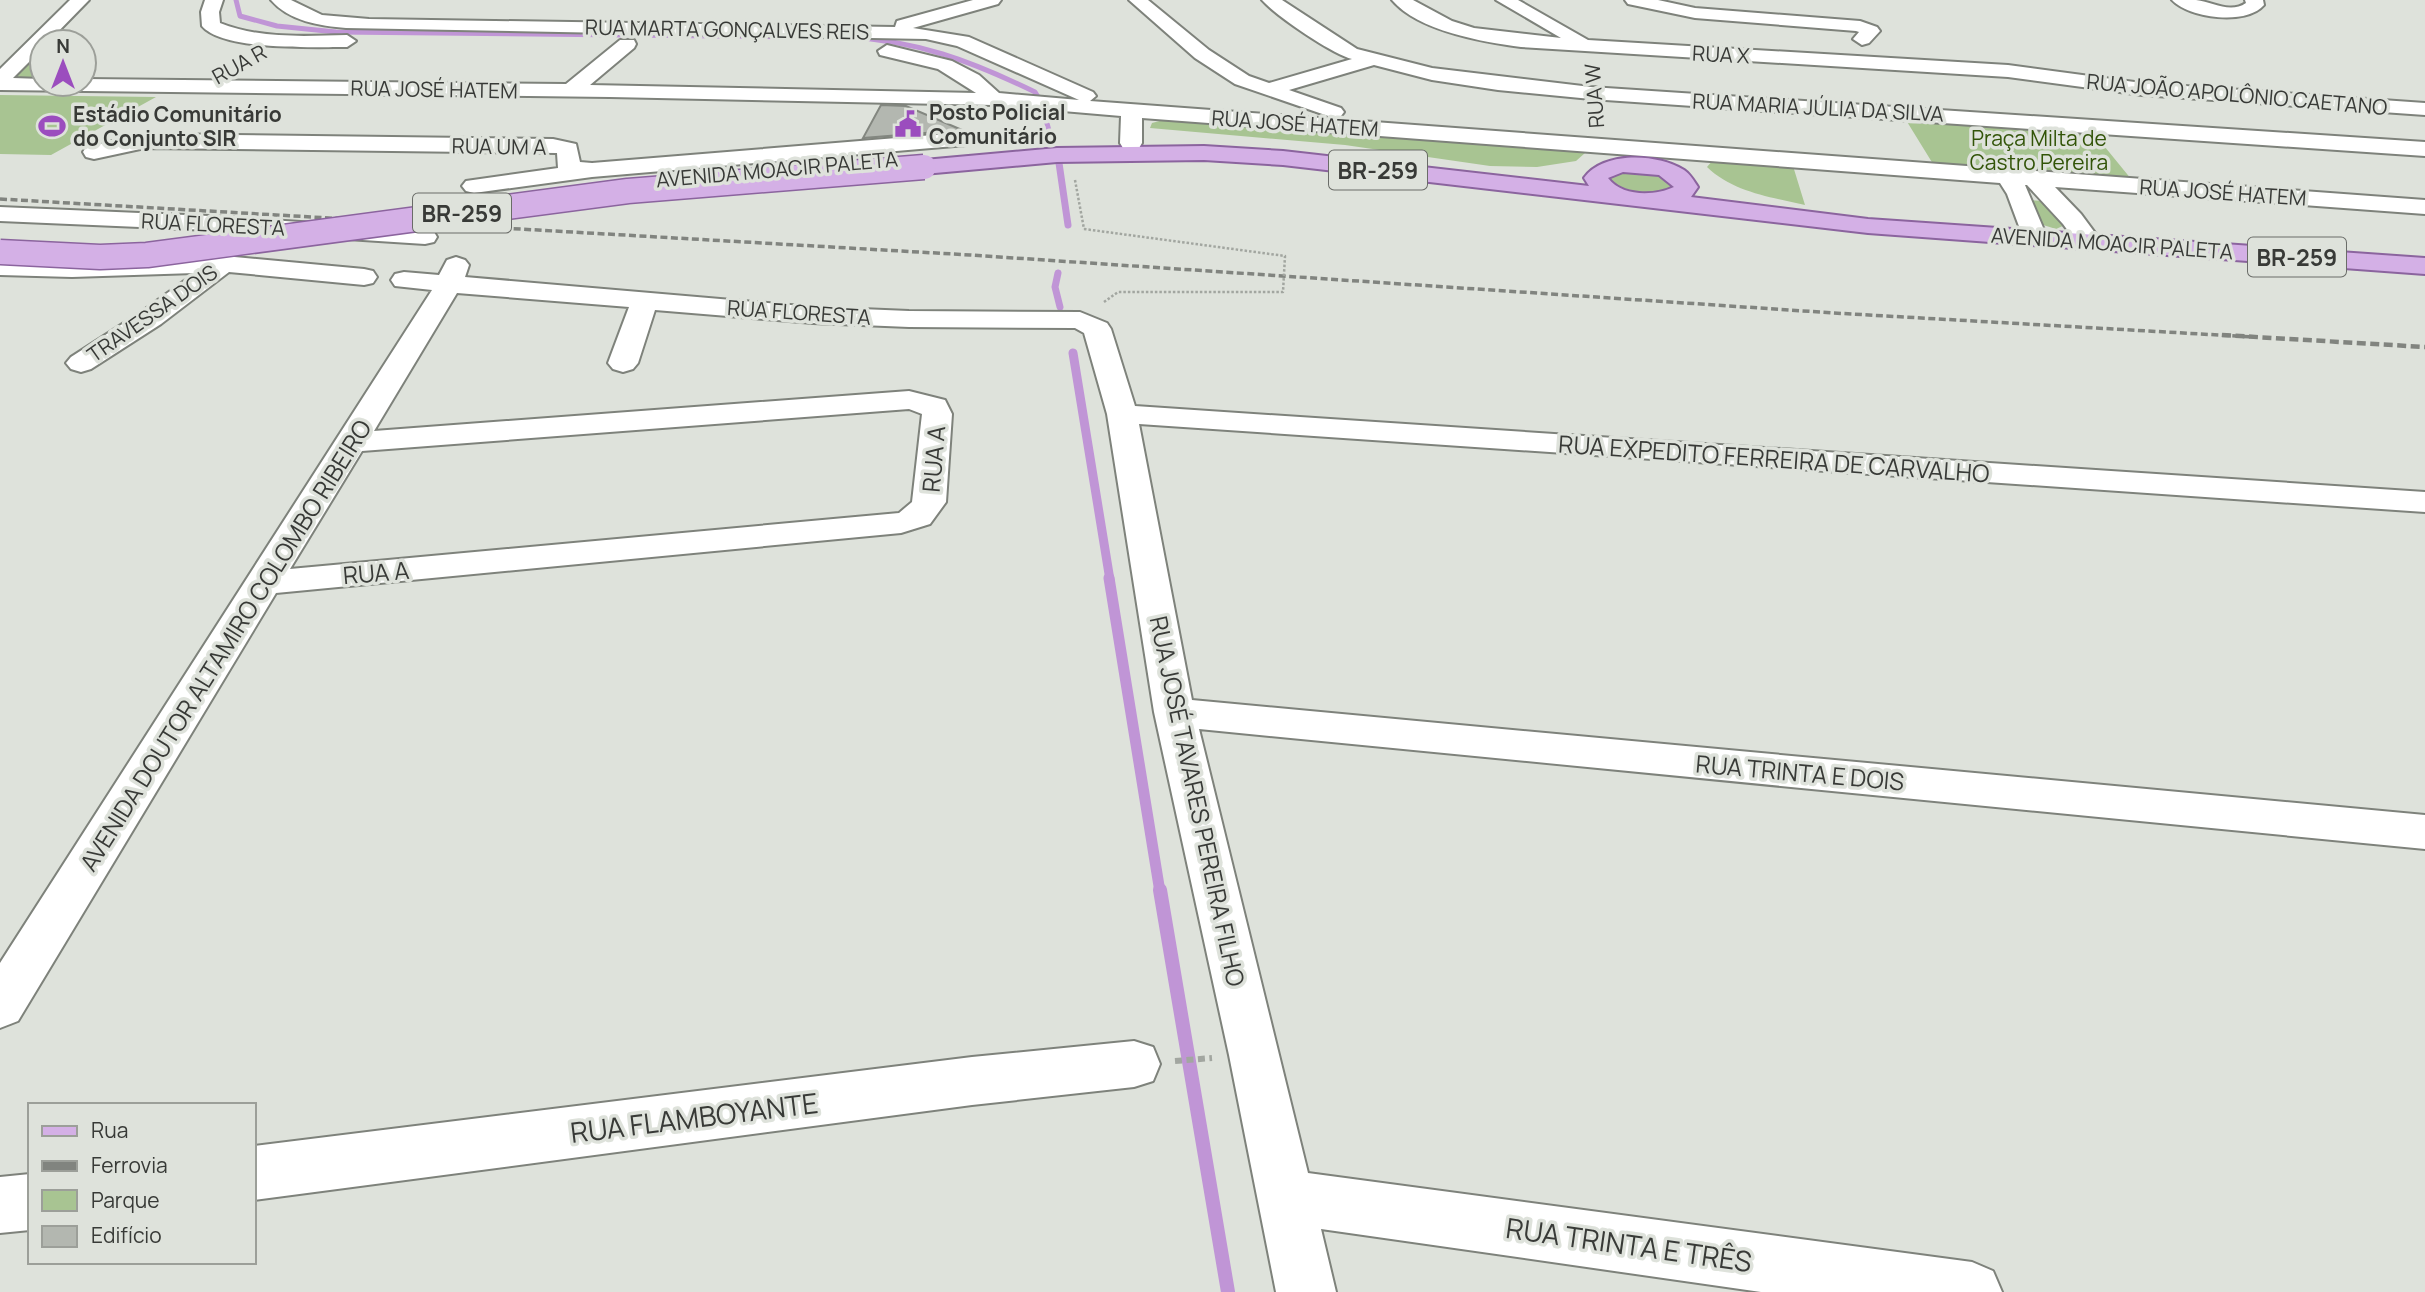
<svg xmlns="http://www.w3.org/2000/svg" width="2425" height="1292" font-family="Manrope,sans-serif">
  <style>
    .green { fill: #a8c492 }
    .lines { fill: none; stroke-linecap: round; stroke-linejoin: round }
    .stream-far4 { stroke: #c095d6; stroke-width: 5 }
    .stream-far3 { stroke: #c095d6; stroke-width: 7 }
    .stream-far2 { stroke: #c095d6; stroke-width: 9 }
    .stream-far1 { stroke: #c095d6; stroke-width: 11 }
    .stream { stroke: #c095d6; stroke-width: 14 }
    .building { fill: #b3b7b0; stroke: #838780; stroke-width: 2 }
    .minor-casing { stroke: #7e827b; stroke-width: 4 }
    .major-casing { stroke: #8b649e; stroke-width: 4 }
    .path-far1 { stroke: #a2a6a0; stroke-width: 2.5; stroke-dasharray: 2.5 2; stroke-linecap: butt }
    .path { stroke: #a2a6a0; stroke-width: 6; stroke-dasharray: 7 4.5; stroke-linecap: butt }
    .minor { fill: #fff; fill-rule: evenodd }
    .major { fill: #d4b0e6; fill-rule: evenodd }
    .rail-far1 { stroke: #81847f; stroke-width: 3.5; stroke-dasharray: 7 3.5; stroke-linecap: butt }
    .rail { stroke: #81847f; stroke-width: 4.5; stroke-dasharray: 9 4.5; stroke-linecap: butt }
    .major-bridge-casing { stroke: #8b649e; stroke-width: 27; stroke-linecap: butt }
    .path-bridge { stroke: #a2a6a0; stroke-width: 2.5; stroke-dasharray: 2.5 2; stroke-linecap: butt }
    .major-bridge { stroke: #d4b0e6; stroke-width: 24 }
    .labels { text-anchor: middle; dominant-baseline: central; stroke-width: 7; stroke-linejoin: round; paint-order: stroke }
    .far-street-label { font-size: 21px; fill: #383a37; stroke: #dee2db }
    .far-poi-label { font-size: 21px; font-weight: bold; fill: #383a37; stroke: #dee2db; text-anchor: start }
    .far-park-label { font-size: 21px; fill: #325408; stroke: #dee2db }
    .shield { fill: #dee2db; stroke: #6a6c68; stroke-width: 2 }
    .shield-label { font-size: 23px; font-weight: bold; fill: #383a37 }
    .street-label { font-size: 24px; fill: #383a37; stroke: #dee2db }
    .near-street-label { font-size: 28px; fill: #383a37; stroke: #dee2db }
  </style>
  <rect width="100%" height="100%" fill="#dee2db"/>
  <path class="green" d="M39,47L42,52V84L0,80Z
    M0,95L156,97L51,155L0,154Z
    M1901,112L2087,125L2136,185L1938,172Z
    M1167,119L1577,147L1585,153L1576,161L1537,167L1490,166L1345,145L1150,128L1152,123Z
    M1713,160L1793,166L1805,205C1770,197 1733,192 1707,167Z
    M1643,168L1679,183L1666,195L1618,192L1604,174Z
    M2030,200L2042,201L2065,225L2056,229L2040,224Z"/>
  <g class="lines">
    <path class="stream-far4" d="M236,0L240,16L277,26L336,32L817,37
      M844,37C916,40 971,61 1035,92L1040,100
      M1044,113L1052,141"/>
    <path class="stream-far3" d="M1059,163L1068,225
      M1058,273L1055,287L1060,307"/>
    <path class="stream-far2" d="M1073,353L1110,580"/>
    <path class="stream-far1" d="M1109,578L1160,892"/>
    <path class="stream" d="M1160,890L1228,1292"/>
  </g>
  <path class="building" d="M881,105L906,106L962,130L863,138Z"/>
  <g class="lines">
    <defs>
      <path id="minor" d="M70,0H89L48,42H42V49L13,78L42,79V84H84V79L566,84L620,40H634L636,44L634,48L590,85L976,93L938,69L880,55L878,51L887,45L952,61L979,75L999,93L1079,100L957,46L926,39L346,28C320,26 289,21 271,0H291L322,15L369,19L895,27L897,21L973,0H1001L998,4L913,28L969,37L1093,92L1096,96L1090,101L2425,200V214L2055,187L2081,214L2101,241L2097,246L2088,249L2079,246L2063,224L2027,185H2025L2047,237L2044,242L2035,244L2026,242L2023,237L2007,194L2000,183L1142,118V143L1139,148H1123L1120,143L1121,116L993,105L610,97L0,90V69Z
        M205,0H223L219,12L220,23C260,39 304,36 347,35L356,41L347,47C315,47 223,51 202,26L201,12Z
        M1129,0H1148L1209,50L1249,76L1269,83L1352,59C1332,54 1276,16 1262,0H1282L1357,49L1432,68L1591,87L2425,142V156L1591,99L1498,90L1432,80L1374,65L1289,90L1341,108L1344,112L1341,116L1334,118L1235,84L1195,58Z
        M1392,0H1413L1452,21L1474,28L1561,38L1496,0H1518L1588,40L2008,65L2142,83L2425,103V115L2142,95L2008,77L1521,47C1483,42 1418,31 1392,0Z
        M1625,0H1658L1695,8L1860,21L1877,27L1880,31L1869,43L1862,45L1853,39L1859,32L1856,31L1695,18L1628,4Z
        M2172,0C2180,0 2188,0 2196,0C2213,2 2230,14 2246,3L2245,0H2263L2264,5C2246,26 2189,18 2172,0Z
        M970,132L978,134L981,139L978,144L592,177L474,193L466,191L462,186L466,181L558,168L557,153L145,148L94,159L86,157L83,152L86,147L145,134L553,139L576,144L580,162L592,163Z
        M0,207L209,216L425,230L434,232L437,237L434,242L425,244L209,230L0,221Z
        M224,256L364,269L373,271L377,277L373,283L364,285L229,272L161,324L91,369L81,372L71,369L66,363L71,357L141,312L195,273L72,277L0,275V259L72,261Z
        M456,257L465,260L469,265L465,277L813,307L909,311L1080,312L1107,323L1111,329L1135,406L2425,492V512L1139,424L1192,700L2425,815V849L1199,729L1308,1173L1972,1262L1993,1271L2002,1292H1761L1321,1229L1336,1292H1276L1229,1055L1154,712L1107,414L1084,333L1075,328L909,327L813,323L655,310L638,363L633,369L623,372L613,369L608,363L629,307L457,293L374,431L909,391L945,400L952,414L946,502L930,524L901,533L276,593L18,1021L0,1028V963L432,290L395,286L391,280L395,274L404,272L439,275L447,260ZM909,409L922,414L912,502L899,513L290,569L362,451Z
        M1134,1041L1153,1047L1160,1064L1153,1081L1134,1087L972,1105L254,1200V1146L972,1057Z
        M30,1174V1230L0,1233V1177Z"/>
      <path id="major" d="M1204,146L1283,151L1589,186L1584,178C1603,151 1657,153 1684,170C1690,174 1694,181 1698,187L1691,197L1868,219L2425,258V274L1868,233L1283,165L1204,160L1057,162L924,174L916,172L913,167L916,162L924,160L1057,148ZM1623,172L1659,175L1674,187C1655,196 1622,197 1608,178Z"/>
    </defs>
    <use href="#minor" class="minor-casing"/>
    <use href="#major" class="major-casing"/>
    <path class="path-far1" d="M1075,180L1084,229
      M1104,302L1118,292"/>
    <path class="path" d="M1175,1061L1212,1058"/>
    <use href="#minor" class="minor"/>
    <use href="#major" class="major"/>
    <path class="rail-far1" d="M0,199L970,255L1834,313L2253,337"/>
    <path class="rail" d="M2222,335L2425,347"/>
    <defs>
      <path id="major-bridge" d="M0,252L100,257L147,255L628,191L924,167"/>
    </defs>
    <use href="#major-bridge" class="major-bridge-casing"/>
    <path class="path-bridge" d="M1084,229L1285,256L1283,292H1118"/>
    <use href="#major-bridge" class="major-bridge"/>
  </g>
  <defs>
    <symbol id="civic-bare" viewBox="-9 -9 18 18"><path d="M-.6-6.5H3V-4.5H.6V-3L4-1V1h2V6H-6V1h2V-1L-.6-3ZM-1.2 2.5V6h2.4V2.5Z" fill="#9b4dbe" stroke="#dee2db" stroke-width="2.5" paint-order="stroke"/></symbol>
    <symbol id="stadium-bare" viewBox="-9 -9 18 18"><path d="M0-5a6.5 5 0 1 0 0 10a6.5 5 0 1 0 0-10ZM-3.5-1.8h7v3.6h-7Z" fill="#9b4dbe" stroke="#dee2db" stroke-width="2.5" paint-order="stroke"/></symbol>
  </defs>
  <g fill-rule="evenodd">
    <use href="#civic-bare" x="889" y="105" width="38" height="38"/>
    <use href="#stadium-bare" x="33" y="107" width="38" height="38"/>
  </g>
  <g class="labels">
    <g class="far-street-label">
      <text transform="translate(727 29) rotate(1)">RUA MARTA GONÇALVES REIS</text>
      <text transform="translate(1721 54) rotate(3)">RUA X</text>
      <text transform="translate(239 64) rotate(-29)">RUA R</text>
      <text transform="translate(434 89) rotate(1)">RUA JOSÉ HATEM</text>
      <text transform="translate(2237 94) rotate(5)">RUA JOÃO APOLÔNIO CAETANO</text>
      <text transform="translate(1594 96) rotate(-94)">RUA W</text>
      <text transform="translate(1818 107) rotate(3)">RUA MARIA JÚLIA DA SILVA</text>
      <text transform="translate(1295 123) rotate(4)">RUA JOSÉ HATEM</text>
      <text transform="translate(499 146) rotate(1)">RUA UM A</text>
      <text transform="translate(777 169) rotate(-5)">AVENIDA MOACIR PALETA</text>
      <text transform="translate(2223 192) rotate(4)">RUA JOSÉ HATEM</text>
      <text transform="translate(213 224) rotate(3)">RUA FLORESTA</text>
      <text transform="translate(2112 243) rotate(4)">AVENIDA MOACIR PALETA</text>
      <text transform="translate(799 312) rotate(4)">RUA FLORESTA</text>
      <text transform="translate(152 313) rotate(-35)">TRAVESSA DOIS</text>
    </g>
    <g class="far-poi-label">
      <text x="929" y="112">Posto Policial<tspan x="929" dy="24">Comunitário</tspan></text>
      <text x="73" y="114">Estádio Comunitário<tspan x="73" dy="24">do Conjunto SIR</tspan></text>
    </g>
    <g class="far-park-label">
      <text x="2039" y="138">Praça Milta de<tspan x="2039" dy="24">Castro Pereira</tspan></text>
    </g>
    <g class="shield">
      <rect x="1329" y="150.5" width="98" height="39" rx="5"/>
      <rect x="413" y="193.5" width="98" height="39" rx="5"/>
      <rect x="2248" y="237.5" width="98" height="39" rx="5"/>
    </g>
    <g class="shield-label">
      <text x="1378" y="170">BR-259</text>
      <text x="462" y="213">BR-259</text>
      <text x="2297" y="257">BR-259</text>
    </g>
    <g class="street-label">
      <text transform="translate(1774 458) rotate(4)">RUA EXPEDITO FERREIRA DE CARVALHO</text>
      <text transform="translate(933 459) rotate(-85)">RUA A</text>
      <text transform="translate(376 572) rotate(-5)">RUA A</text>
      <text transform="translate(225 645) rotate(-58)">AVENIDA DOUTOR ALTAMIRO COLOMBO RIBEIRO</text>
      <text transform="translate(1800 772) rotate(5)">RUA TRINTA E DOIS</text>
      <text transform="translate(1198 801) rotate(78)">RUA JOSÉ TAVARES PEREIRA FILHO</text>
    </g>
    <g class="near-street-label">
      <text transform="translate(694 1117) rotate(-7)">RUA FLAMBOYANTE</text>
      <text transform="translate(1629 1244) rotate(8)">RUA TRINTA E TRÊS</text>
    </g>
  </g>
  <rect x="28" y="1103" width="228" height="161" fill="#dee2db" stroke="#9c9f99" stroke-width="2"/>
  <rect x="42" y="1126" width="35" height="10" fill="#d4b0e6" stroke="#9c9f99" stroke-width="2"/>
  <text x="91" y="1138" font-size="21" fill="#383a37">Rua</text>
  <rect x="42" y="1161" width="35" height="10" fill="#81847f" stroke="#9c9f99" stroke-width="2"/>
  <text x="91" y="1173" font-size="21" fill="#383a37">Ferrovia</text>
  <rect x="42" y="1190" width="35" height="21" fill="#a8c492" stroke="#9c9f99" stroke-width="2"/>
  <text x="91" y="1208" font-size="21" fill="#383a37">Parque</text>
  <rect x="42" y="1226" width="35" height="21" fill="#b3b7b0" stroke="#9c9f99" stroke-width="2"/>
  <text x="91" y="1243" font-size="21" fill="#383a37">Edifício</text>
  <g transform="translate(63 63)"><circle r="33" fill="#dee2db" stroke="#9c9f99" stroke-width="2"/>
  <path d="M0-5L12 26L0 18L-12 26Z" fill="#9b4dbe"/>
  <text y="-10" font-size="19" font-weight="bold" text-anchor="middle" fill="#383a37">N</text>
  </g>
</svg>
